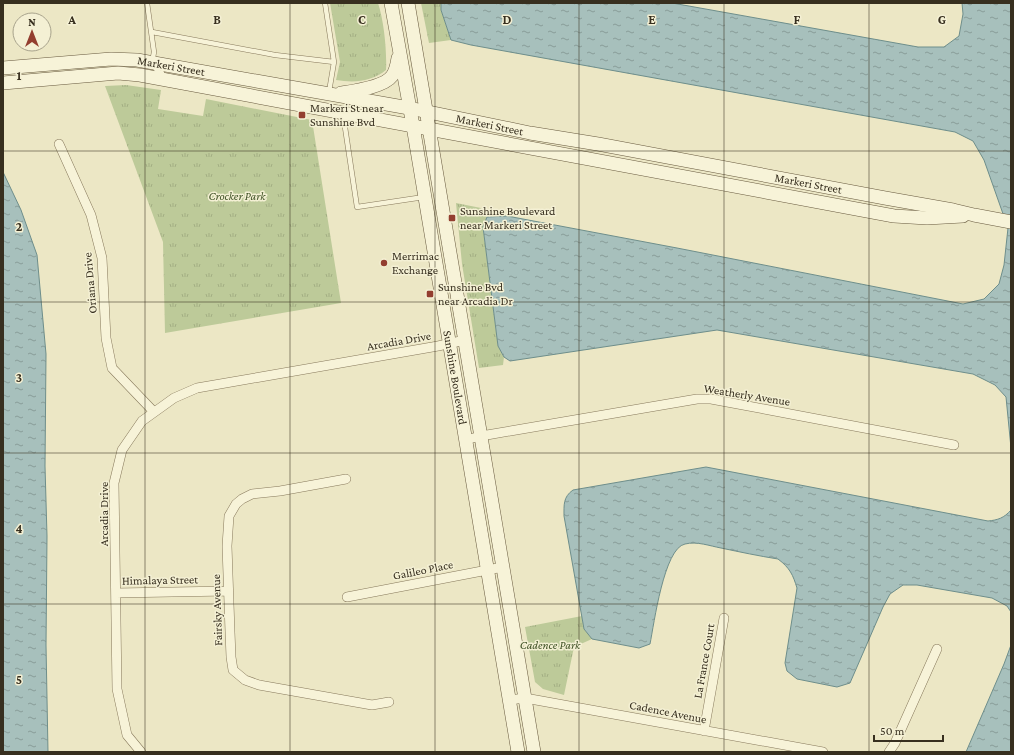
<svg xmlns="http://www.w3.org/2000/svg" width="1014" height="755" font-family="'Crimson Pro',serif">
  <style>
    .park { fill: url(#park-tufts) }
    .water { fill: url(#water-ripples); stroke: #6e8e8b }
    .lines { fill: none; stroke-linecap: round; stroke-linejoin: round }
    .service-casing { stroke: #87795c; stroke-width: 5.5 }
    .minor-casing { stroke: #87795c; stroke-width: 10 }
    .secondary-casing { stroke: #685a3f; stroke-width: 14 }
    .service { stroke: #f7f3d8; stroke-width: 4.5 }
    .minor { stroke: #f7f3d8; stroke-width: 9 }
    .secondary { stroke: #f7f3d8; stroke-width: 13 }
    .grid { fill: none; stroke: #372f1f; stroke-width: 1; stroke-opacity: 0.55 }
    .poi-dot { fill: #933e2f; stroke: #f4f0d4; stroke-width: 1.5 }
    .labels { text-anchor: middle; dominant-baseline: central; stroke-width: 3; stroke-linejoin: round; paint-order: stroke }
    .street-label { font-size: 12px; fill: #372f1f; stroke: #f4f0d4 }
    .poi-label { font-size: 12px; fill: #372f1f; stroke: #f4f0d4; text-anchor: start }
    .park-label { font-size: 12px; font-style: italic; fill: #415327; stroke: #f4f0d4 }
    .grid-label { font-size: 13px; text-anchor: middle; font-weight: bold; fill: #372f1f; stroke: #f4f0d4; stroke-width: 3; stroke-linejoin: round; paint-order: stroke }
  </style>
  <defs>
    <pattern id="park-tufts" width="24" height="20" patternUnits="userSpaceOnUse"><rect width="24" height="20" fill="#bdca99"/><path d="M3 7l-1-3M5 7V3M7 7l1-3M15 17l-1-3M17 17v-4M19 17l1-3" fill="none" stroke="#a3ae83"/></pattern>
    <pattern id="water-ripples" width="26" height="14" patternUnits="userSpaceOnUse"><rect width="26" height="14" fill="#a7c0bc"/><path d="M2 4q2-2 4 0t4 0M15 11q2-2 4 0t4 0" fill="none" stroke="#899c98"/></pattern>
  </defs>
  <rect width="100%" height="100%" fill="#ece7c5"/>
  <path class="park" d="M330,3H378C384,21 387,51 386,70C371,82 354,83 336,80L340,62Z
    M421,3H441V10L451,40L429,43Z
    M126,85L161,90L158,109L203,116L206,99L312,120L341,303L165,333L163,242L105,86Z
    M456,203L481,208L487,217L483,227L498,346L504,357L503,365L479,368L462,264Z
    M582,616L584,629L592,639L574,647L564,695L543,689L535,682L525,627Z"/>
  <path class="water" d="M441,3H672L918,47H944L959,36L963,14L962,3H1011V448L1006,397L995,385L973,374L717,330L510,361L504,357L498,346L483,227L487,217L507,216L677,248L963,304L984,299L999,284L1004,265L1008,228L984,160L973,141L955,132L471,45L451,40L441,10Z
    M3,172L21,210L37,255L46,354L45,466L47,536L46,645L48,752H3Z
    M706,467L988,521C998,520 1004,518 1011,510V612L1007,606L992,598L917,585H903L890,594L883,607L850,683L837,687L797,679L787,671L785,663L797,588C793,575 790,568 778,559C759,556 740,552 721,548C710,546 697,541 685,544C664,548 654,624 650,644L639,648L592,639L584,629L564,516C564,505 563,497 573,490Z
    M1011,645V752H966L1004,664Z"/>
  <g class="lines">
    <defs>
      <path id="service" d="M147,3L154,52L152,63L158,72L162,73
        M325,3L334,62L329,92
        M152,32L275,55L334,62
        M343,114L357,207L424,197"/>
      <path id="minor" d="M59,144L91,215L102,258L106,338L112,368L154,412
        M465,440L481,436L697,399H711L954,445
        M346,479L280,491L252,494L242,499L236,504L229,516L227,546L230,632L231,657L233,670L245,680L259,685L372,705L389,702
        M116,593L228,591
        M347,597L503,567
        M509,700L525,698L823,752
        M704,731L724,618
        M141,752L127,735L117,689L114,483L122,450L142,421L174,398L197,388L438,346L465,340
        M889,752L895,743L937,649"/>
      <g id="secondary">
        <path id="s1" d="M391,3L413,126L518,752"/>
        <path d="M408,3L534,752"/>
        <path id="s2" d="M3,68L111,59L137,60L409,108L530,133L598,144L885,198L953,210L974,215L1011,222"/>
        <path d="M3,83L118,73L140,75L894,216L927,218L963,216"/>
        <path d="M341,93C354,91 384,87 392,76C396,71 397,64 398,58"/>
      </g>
    </defs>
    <use href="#service" class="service-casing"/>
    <use href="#minor" class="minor-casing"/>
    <use href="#secondary" class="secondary-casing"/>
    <use href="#service" class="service"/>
    <use href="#minor" class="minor"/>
    <use href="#secondary" class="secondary"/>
  </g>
  <path class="grid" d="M145,3V752M290,3V752M435,3V752M579,3V752M724,3V752M869,3V752M3,151H1011M3,302H1011M3,453H1011M3,604H1011"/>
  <g class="poi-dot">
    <rect x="298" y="111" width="8" height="8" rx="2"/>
    <rect x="448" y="214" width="8" height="8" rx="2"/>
    <circle cx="384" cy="263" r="4"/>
    <rect x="426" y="290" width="8" height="8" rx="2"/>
  </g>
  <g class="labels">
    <g class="street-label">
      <text stroke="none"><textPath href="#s2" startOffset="169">Markeri Street</textPath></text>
      <text stroke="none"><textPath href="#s2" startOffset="493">Markeri Street</textPath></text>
      <text stroke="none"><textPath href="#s2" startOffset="817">Markeri Street</textPath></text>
      <text transform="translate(90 283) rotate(-95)">Oriana Drive</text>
      <text transform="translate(399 341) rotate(-10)">Arcadia Drive</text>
      <text stroke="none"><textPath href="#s1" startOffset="380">Sunshine Boulevard</textPath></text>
      <text transform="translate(747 395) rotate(9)">Weatherly Avenue</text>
      <text transform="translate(104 514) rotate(-90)">Arcadia Drive</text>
      <text transform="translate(423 570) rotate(-11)">Galileo Place</text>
      <text transform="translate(160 580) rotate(-1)">Himalaya Street</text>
      <text transform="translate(217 610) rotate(-92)">Fairsky Avenue</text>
      <text transform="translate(704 661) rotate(-80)">La France Court</text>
      <text transform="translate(668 712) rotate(11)">Cadence Avenue</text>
    </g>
    <g class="poi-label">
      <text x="310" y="108">Markeri St near<tspan x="310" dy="14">Sunshine Bvd</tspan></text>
      <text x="460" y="211">Sunshine Boulevard<tspan x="460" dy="14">near Markeri Street</tspan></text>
      <text x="392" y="256">Merrimac<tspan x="392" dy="14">Exchange</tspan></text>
      <text x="438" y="287">Sunshine Bvd<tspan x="438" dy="14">near Arcadia Dr</tspan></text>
    </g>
    <g class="park-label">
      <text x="237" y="196">Crocker Park</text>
      <text x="550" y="645">Cadence Park</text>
    </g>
  </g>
  <g class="grid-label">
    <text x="72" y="24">A</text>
    <text x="217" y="24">B</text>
    <text x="362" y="24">C</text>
    <text x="507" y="24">D</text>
    <text x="652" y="24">E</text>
    <text x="797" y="24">F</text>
    <text x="942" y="24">G</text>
    <text x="19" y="80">1</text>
    <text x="19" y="231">2</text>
    <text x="19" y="382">3</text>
    <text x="19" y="533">4</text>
    <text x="19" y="684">5</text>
  </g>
  <rect width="1014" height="755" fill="none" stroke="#372f1f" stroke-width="8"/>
  <g transform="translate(32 32)"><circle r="19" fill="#f4f0d4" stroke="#a8a38c"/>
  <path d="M0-3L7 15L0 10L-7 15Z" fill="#933e2f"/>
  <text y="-6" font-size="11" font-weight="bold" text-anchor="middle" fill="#372f1f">N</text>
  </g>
  <path d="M874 735v6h69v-6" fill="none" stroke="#372f1f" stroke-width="2"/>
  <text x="880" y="735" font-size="12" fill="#372f1f" stroke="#f4f0d4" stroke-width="3" paint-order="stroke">50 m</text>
</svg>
